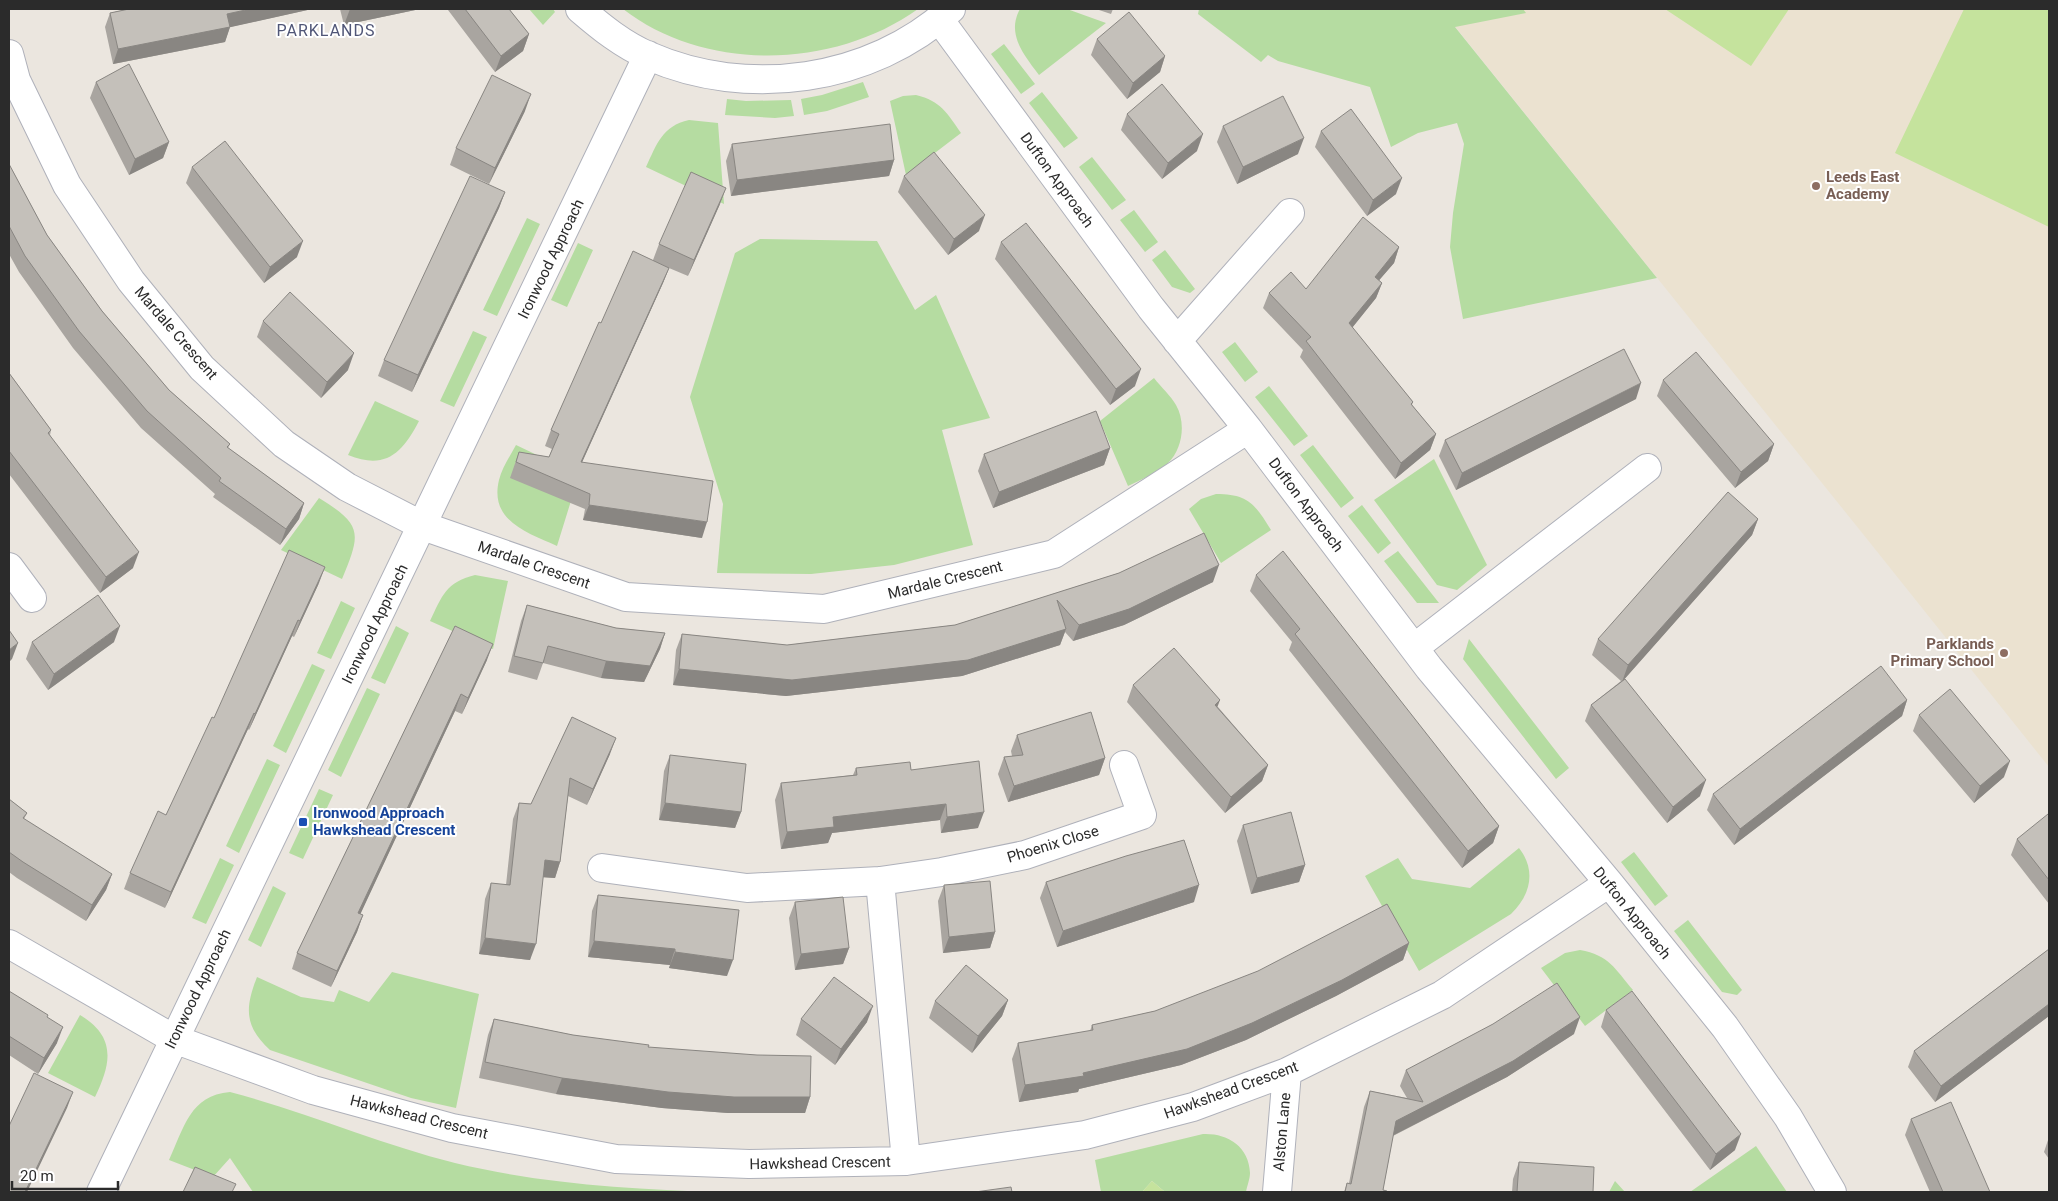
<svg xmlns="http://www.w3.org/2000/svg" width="2058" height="1201" font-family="Roboto,sans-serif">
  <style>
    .education { fill: #ebe2d0 }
    .green { fill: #b5dca1 }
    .pitch { fill: #c5e39d }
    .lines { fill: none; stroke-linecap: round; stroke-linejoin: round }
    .minor-casing { stroke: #afb1ba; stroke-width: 30 }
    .minor { stroke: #fff; stroke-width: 28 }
    .wall { fill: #a9a5a0 }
    .shaded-wall { fill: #898682 }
    .building { fill: #c4c0ba; stroke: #898682 }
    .education-dot { fill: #8d6e63; stroke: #fff; stroke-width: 2 }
    .transit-dot { fill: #1a4fb4; stroke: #fff; stroke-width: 2 }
    .labels { text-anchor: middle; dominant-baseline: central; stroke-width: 4; stroke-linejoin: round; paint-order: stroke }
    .education-label { font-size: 15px; font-weight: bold; fill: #785e54; stroke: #fff; text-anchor: start }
    .street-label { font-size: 15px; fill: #2b2b2b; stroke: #fff }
    .transit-label { font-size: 15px; font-weight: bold; fill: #164399; stroke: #fff; text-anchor: start }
    .neighbourhood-label { font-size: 16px; letter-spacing: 1px; fill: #505677; stroke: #fff }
  </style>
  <rect width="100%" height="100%" fill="#ebe6df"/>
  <path class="education" d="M1441,9H2049V767L1867,539Z"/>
  <path class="green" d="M529,9H553L555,12L543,25Z
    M623,9H918C834,69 706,73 623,9Z
    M1020,9H1067L1106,23L1039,75C1024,55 1006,34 1020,9Z
    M1199,9H1523L1526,13L1455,27L1657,278L1463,319L1450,247L1453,213L1464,144L1457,123L1418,133L1391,147L1370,87L1278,61L1268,55L1261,62L1198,14Z
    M1004,44L1035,84L1021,94L991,54Z
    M863,82L869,97L827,111L804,115L801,99L822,95Z
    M1042,92L1078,138L1064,148L1029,103Z
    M916,95C941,101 947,113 961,133L906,175L890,101L903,96Z
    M727,99L746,101L791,100L794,116L775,118L725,115Z
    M689,120L718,123L724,204L646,167C657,144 662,126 689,120Z
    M1092,157L1126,200L1112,210L1079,167Z
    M1134,210L1158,242L1145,252L1120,220Z
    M527,218L540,224L497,316L483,310Z
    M760,239L877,241L915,310L936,295L990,418L942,430L973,545L894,565L811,574L717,573L723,504L690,397L735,253Z
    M578,243L593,250L567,307L551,300Z
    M1165,250L1195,289L1190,293L1172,287L1152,260Z
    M473,331L487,337L454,407L440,401Z
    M1235,342L1258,372L1245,382L1222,352Z
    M1154,378C1161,387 1171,396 1176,405C1186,422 1183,449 1168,463C1159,472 1140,480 1128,486L1100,421Z
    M1269,386L1308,436L1294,446L1255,397Z
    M375,401L419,421C402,454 385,470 348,455Z
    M516,445L579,475L557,546C528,533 489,521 499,480C502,468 510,456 516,445Z
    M1313,445L1354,498L1341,508L1300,455Z
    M1434,459L1487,565L1457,590L1437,585L1374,500Z
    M1216,494C1248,494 1255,504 1271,530L1221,563L1189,509L1201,499Z
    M319,498C363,525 361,533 342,579L281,550Z
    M1362,505L1391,543L1378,554L1348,516Z
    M1398,551L1439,603H1417L1384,561Z
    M475,575L508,581L493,649L430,621C442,596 446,582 475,575Z
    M341,601L355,608L331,659L317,653Z
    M396,626L409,633L385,684L371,678Z
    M1469,639L1569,768L1556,779L1463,659Z
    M312,664L325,670L286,753L273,746Z
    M367,688L380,694L341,777L328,770Z
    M267,759L280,765L239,853L226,846Z
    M319,789L333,795L303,859L289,853Z
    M1519,848C1537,871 1530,896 1511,914L1419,971L1365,876L1398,858L1412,879L1470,888Z
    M1634,852L1668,896L1655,906L1621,862Z
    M220,858L234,865L206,924L192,918Z
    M273,886L286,893L261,947L248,940Z
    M1688,920L1742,990L1737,995L1722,992L1674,931Z
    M1580,950C1609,955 1615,969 1633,990L1585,1026L1541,968L1565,953Z
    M392,972L479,994L456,1108L411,1098L270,1050C244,1026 245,1008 257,977L301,997L334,1002L339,990L369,1002Z
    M80,1015C117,1037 111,1064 95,1097L48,1073Z
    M230,1092C306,1112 379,1144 455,1163C542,1184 631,1189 719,1192H253L230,1158L213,1177L169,1160C184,1128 190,1095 230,1092Z
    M1203,1134C1227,1133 1249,1146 1250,1173C1250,1179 1247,1186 1246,1192H1165L1152,1181L1142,1192H1101L1095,1160Z
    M1756,1146L1787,1192H1690Z
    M1615,1181L1625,1192H1609Z"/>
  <path class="pitch" d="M1665,9H1789L1751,66Z
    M1964,9H2049V227L1895,153Z
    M1152,1181L1165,1192H1142Z"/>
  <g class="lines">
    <defs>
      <path id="minor" d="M580,9C601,27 623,45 649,56C747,99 871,82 951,9
        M939,19L1151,308L1248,429L1429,668L1609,883L1725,1027L1788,1117L1832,1192
        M9,54L16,80L67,185L131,281L202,368L284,444L347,487L423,526L626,597L824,609L1054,554L1248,429
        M1177,341L1290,213
        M9,567L32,598
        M1414,648L1647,468
        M602,868L747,888L880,881L942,872L1025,855L1142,815L1124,765
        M880,881L906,1161
        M9,944L174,1039L313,1090L452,1128L616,1159L749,1164L906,1161L1085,1135L1193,1107L1287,1072L1442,995L1609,883
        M101,1192L648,55
        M1277,1192L1287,1072"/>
    </defs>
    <use href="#minor" class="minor-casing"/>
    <use href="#minor" class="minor"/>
  </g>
  <path class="wall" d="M127,9H312L230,27L225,42L113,64L105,27L110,13Z
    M340,9H420L344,25Z
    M448,9H509L529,34L523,51L495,72L448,10Z
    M1096,9H1113L1111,14Z
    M1097,39L1165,56L1160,72L1127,99L1091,55Z
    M96,82L169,142L163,158L129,175L90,98Z
    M525,111L489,184L450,165L456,148Z
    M1127,114L1197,151L1162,179L1121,130Z
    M1223,126L1298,154L1237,184L1217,142Z
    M1321,131L1396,194L1367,216L1315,147Z
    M732,144L894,160L889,176L731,196L726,161Z
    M9,164L47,235L102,311L169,390L230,444L228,448L304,503L299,519L280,545L213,497L215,494L141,428L73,348L19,272L9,254Z
    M192,167L297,257L264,283L186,183Z
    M904,176L979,231L948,255L898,192Z
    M505,192L499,208L412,392L378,376L384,360Z
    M720,204L688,276L669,268L663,283L582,462L702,538L583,520L585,509L510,478L519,452L549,457L552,449L545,446L551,430L601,323L653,260L659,244Z
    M1001,242L1135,386L1110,405L995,259Z
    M1399,247L1394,263L1379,280L1382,283L1376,298L1352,328L1413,402L1412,405L1436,434L1430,450L1395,479L1300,357L1303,350L1263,308L1269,293L1306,289Z
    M263,321L348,370L321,398L257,337Z
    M9,373L51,430L50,435L133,568L100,593L9,474Z
    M1663,380L1774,444L1768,461L1735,488L1657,396Z
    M1636,399L1456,490L1439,456L1445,440Z
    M1110,448L1104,465L993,508L978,471L984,454Z
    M1758,519L1752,535L1624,679L1700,796L1667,823L1585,721L1591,705L1621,681L1592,655L1598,639Z
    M1119,573L1213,582L1124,625L1073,641L1065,632L1060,645L962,676L786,696L673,685L676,650L682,634L787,645L955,625Z
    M1256,575L1499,826L1493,843L1462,868L1289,650L1292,642L1250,591Z
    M319,583L294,637L292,636L249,730L248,729L165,908L124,889L130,873L166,815L214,718Z
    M527,605L616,628L665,633L660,649L644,682L601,678L543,663L537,680L508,672L521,621Z
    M455,626L487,660L462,714L455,711L360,914L363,915L357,932L331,987L292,969L297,953Z
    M32,642H114L48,690L26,659Z
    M1133,685L1218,707L1268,765L1262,781L1225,813L1127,702Z
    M1907,700L1902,716L1734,845L1707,810L1713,794Z
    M1919,715L2004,777L1974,803L1913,731Z
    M572,717L610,754L587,805L568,796L560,862L555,878L543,877L530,960L479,954L485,899L491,883L506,885L513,819L519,803L531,804Z
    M1017,735L1105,758L1099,775L1008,802L998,774L1004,757L1012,756L1011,751Z
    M670,755L741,812L735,828L659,820L664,771Z
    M856,768L911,770L978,828L941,833L940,820L832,833L828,843L781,849L775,800L781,783L853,775Z
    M9,799L27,813L24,819L112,874L106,890L86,921L17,878L9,872Z
    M2049,816V904L2011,855L2017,839Z
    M1243,825L1305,865L1299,882L1251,894L1237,841Z
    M1046,882L1194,902L1057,947L1040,898Z
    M944,885L995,932L990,948L943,953L938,901Z
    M598,895L727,976L669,968L670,965L588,957L592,911Z
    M795,902L849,948L843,964L795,970L789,918Z
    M1409,943L1403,960L1336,996L1246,1040L1181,1065L1079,1089L1078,1092L1019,1102L1012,1059L1018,1043L1090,1031L1092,1025L1155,1011Z
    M2049,949V1016L1935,1102L1908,1067L1914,1051Z
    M9,991L47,1018L57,1043L38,1074L9,1055Z
    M1008,1000L1002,1016L972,1053L929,1018L935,1001Z
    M1606,1010L1735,1150L1710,1170L1601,1027Z
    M494,1019L573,1035L648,1047L810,1097L805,1113H728L662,1108L556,1094L479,1078L488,1035Z
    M801,1019L867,1022L835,1065L796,1035Z
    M1574,1034L1507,1077L1393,1136L1383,1190L1386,1192H1344L1347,1183H1349L1364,1107L1370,1091L1407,1098L1400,1086L1406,1070Z
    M1911,1119L1990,1192H1930L1905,1135Z
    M2049,1137V1159L2044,1152Z
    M1519,1162L1593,1192H1512L1513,1179Z"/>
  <path class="shaded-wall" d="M250,9H312L222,29L227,14Z
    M350,9H420L344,25Z
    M230,27L225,42L113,64L118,49Z
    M529,34L523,51L495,72L501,56Z
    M1165,56L1160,72L1127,99L1133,83Z
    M531,94L525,111L489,184L495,168Z
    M1203,134L1197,151L1162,179L1168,163Z
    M1304,138L1298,154L1237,184L1243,167Z
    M169,142L163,158L129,175L135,159Z
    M894,160L889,176L731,196L737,180Z
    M1402,178L1396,194L1367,216L1373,200Z
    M726,188L720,204L688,276L694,260Z
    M505,192L499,208L412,392L418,375Z
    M985,215L979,231L948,255L954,239Z
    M303,241L297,257L264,283L270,267Z
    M1399,247L1394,263L1369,292L1375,277Z
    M669,268L663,283L575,478L581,462Z
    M1382,283L1376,298L1343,339L1349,323Z
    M354,353L348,370L321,398L327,382Z
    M1141,369L1135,386L1110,405L1116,389Z
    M1641,383L1636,399L1456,490L1462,473Z
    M1436,434L1430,450L1395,479L1401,463Z
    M1774,444L1768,461L1735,488L1741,472Z
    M1110,448L1104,465L993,508L999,492Z
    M304,503L299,519L280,545L286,529Z
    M589,505L707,522L702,538L583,520Z
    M1758,519L1752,535L1622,682L1628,665Z
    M139,552L133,568L100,593L106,577Z
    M1219,565L1213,582L1124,625L1073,641L1079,625Z
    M325,567L319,583L294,637L300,621Z
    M298,620L292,636L249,730L255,714Z
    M120,626L114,642L48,690L54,674Z
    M1066,629L1060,645L962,676L786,696L673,685L679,669Z
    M665,633L660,649L644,682L601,678L606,661Z
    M18,643L12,659L9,662V650Z
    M493,644L487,660L462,714L468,698Z
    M461,694L455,711L353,930L358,913Z
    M1220,700L1214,716L1215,705Z
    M1907,700L1902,716L1734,845L1740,829Z
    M254,713L248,729L165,908L171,892Z
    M616,738L610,754L587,805L593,789Z
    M1105,758L1099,775L1008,802L1014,786Z
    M2010,761L2004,777L1974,803L1980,786Z
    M1268,765L1262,781L1225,813L1231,797Z
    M1706,780L1700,796L1667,823L1673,807Z
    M665,803L741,812L735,828L659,820Z
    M946,804L940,820L832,833L828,843L781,849L787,832L833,817Z
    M984,812L978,828L941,833L947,817Z
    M1499,826L1493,843L1462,868L1468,851Z
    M545,860L560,862L555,878L539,877Z
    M1305,865L1299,882L1251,894L1257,878Z
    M112,874L106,890L86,921L92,905Z
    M1199,885L1194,902L1057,947L1063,931Z
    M363,915L357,932L331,987L337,971Z
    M995,932L990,948L943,953L949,937Z
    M485,938L536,944L530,960L479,954Z
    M594,941L675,949L670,965L588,957Z
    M1409,943L1403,960L1336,996L1246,1040L1181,1065L1079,1089L1078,1092L1019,1102L1025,1085L1083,1073Z
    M849,948L843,964L795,970L801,954Z
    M675,952L733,960L727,976L669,968Z
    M1008,1000L1002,1016L972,1053L978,1036Z
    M2049,1004V1016L1935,1102L1941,1086Z
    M873,1006L867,1022L835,1065L841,1049Z
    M1580,1017L1574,1034L1507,1077L1390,1137L1396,1121Z
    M63,1027L57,1043L38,1074L44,1058Z
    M562,1078L810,1097L805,1113H728L662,1108L556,1094Z
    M73,1092L67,1108L27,1192H25Z
    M1741,1134L1735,1150L1710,1170L1716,1154Z"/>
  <path class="building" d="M129,9H250L227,14L230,27L118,49L110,13Z
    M465,9H509L529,34L501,56Z
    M1129,12L1165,56L1133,83L1097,39Z
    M129,64L169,142L135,159L96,82Z
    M492,75L531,94L495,168L456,148Z
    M1162,84L1203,134L1168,163L1127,114Z
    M1283,96L1304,138L1243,167L1223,126Z
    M1351,109L1402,178L1373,200L1321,131Z
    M890,124L894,160L737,180L732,144Z
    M225,141L303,241L270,267L192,167Z
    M934,152L985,215L954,239L904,176Z
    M9,164L47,235L102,311L169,390L230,444L227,447L304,503L286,529L219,481L221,478L147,411L79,331L25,256L9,226Z
    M691,172L726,188L694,260L659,244Z
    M470,176L505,192L418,375L384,360Z
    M1363,217L1399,247L1375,277L1382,283L1349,323L1413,402L1411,404L1436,434L1401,463L1306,341L1311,337L1269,293L1291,272L1306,289Z
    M1026,223L1141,369L1116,389L1001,242Z
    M633,251L669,268L581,462L713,481L707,522L589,505L590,494L516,462L519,452L549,457L559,434L551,430L599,322L601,323Z
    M290,292L354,353L327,382L263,321Z
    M1624,349L1641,383L1462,473L1445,440Z
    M1696,352L1774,444L1741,472L1663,380Z
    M9,373L51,430L48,433L139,552L106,577L9,451Z
    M1096,411L1110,448L999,492L984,454Z
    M1728,492L1758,519L1628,665L1598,639Z
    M1204,533L1219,565L1129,609L1079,625L1057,600L1066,629L968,660L792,680L679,669L682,634L787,645L955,625L1119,573Z
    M289,550L325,567L300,621L298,620L255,714L254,713L171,892L130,873L158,811L166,815L212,717L214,718Z
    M1283,551L1499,826L1468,851L1295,634L1300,629L1256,575Z
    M98,595L120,626L54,674L32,642Z
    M527,605L616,628L665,633L650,666L606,661L548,646L543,663L514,656Z
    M455,626L493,644L468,698L461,694L358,913L363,915L337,971L297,953Z
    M9,630L18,643L9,650Z
    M1174,648L1220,700L1215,705L1268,765L1231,797L1133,685Z
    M1881,666L1907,700L1740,829L1713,794Z
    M1625,679L1706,780L1673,807L1591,705Z
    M1950,689L2010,761L1980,786L1919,715Z
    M1091,712L1105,758L1014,786L1004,757L1023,755L1017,735Z
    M572,717L616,738L593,789L570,778L560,862L545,860L536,944L485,938L491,883L510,885L519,803L531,804Z
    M670,755L746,764L741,812L665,803Z
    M979,761L984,812L947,817L946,804L833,817L834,827L787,832L781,783L857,775L856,768L910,762L911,770Z
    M9,799L27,813L23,818L112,874L92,905L23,862L9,852Z
    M1291,812L1305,865L1257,878L1243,825Z
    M2048,814L2049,816V880L2017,839Z
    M1184,840L1199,885L1063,931L1046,882L1126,856Z
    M990,881L995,932L949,937L944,885Z
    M598,895L739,910L733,960L675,952V949L594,941Z
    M843,897L849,948L801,954L795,902Z
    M1387,904L1409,943L1342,980L1252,1023L1187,1049L1083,1073L1084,1076L1025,1085L1018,1043L1093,1030L1092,1025L1155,1011L1258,971Z
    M2049,949V1004L1941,1086L1914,1051Z
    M966,965L1008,1000L978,1036L935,1001Z
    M834,977L873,1006L841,1049L801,1019Z
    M1557,983L1580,1017L1513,1061L1396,1121L1383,1190L1387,1191L1386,1192H1345L1347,1183L1351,1184L1370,1091L1423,1102L1406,1070L1493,1024Z
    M9,991L48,1015L47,1017L63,1027L44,1058L9,1036Z
    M1632,991L1741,1134L1716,1154L1606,1010Z
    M494,1019L573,1035L649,1045L648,1047L757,1055L811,1056L810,1097H734L668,1092L562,1078L485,1062Z
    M34,1073L73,1092L25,1192H9V1126Z
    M1951,1102L1990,1192H1943L1911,1119Z
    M1519,1162L1594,1167L1593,1192H1517Z
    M195,1167L236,1184L232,1192H183Z
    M1011,1187L1012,1192H975Z"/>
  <g class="education-dot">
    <circle cx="1816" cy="186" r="5"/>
    <circle cx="2004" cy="653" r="5"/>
  </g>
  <rect class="transit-dot" x="298" y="817" width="10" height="10" rx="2.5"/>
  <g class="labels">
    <g class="education-label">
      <text x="1826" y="177">Leeds East<tspan x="1826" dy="17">Academy</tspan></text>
      <text x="1994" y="644" text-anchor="end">Parklands<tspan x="1994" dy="17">Primary School</tspan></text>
    </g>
    <g class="street-label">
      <text transform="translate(1057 180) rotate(54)">Dufton Approach</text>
      <text transform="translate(551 259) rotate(-64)">Ironwood Approach</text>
      <text transform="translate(176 333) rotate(49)">Mardale Crescent</text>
      <text transform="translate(1306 505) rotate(53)">Dufton Approach</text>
      <text transform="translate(534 565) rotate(19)">Mardale Crescent</text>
      <text transform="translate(945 580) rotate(-14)">Mardale Crescent</text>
      <text transform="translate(375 624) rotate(-64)">Ironwood Approach</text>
      <text transform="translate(1053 844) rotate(-17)">Phoenix Close</text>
      <text transform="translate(1632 913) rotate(51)">Dufton Approach</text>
      <text transform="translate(198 989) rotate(-64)">Ironwood Approach</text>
      <text transform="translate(1231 1090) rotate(-20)">Hawkshead Crescent</text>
      <text transform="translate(419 1117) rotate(14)">Hawkshead Crescent</text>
      <text transform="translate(1282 1132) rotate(-85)">Alston Lane</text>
      <text transform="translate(820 1163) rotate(-1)">Hawkshead Crescent</text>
    </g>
    <g class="transit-label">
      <text x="313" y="813">Ironwood Approach<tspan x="313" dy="17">Hawkshead Crescent</tspan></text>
    </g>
    <g class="neighbourhood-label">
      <text x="326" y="30">PARKLANDS</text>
    </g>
  </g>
  <rect width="2058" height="1201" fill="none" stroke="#2b2b2b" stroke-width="20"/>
  <path d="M12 1181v8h106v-8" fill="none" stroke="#2b2b2b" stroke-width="2.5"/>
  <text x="20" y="1181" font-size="15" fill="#2b2b2b" stroke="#ffffff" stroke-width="4" paint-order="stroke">20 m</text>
</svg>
